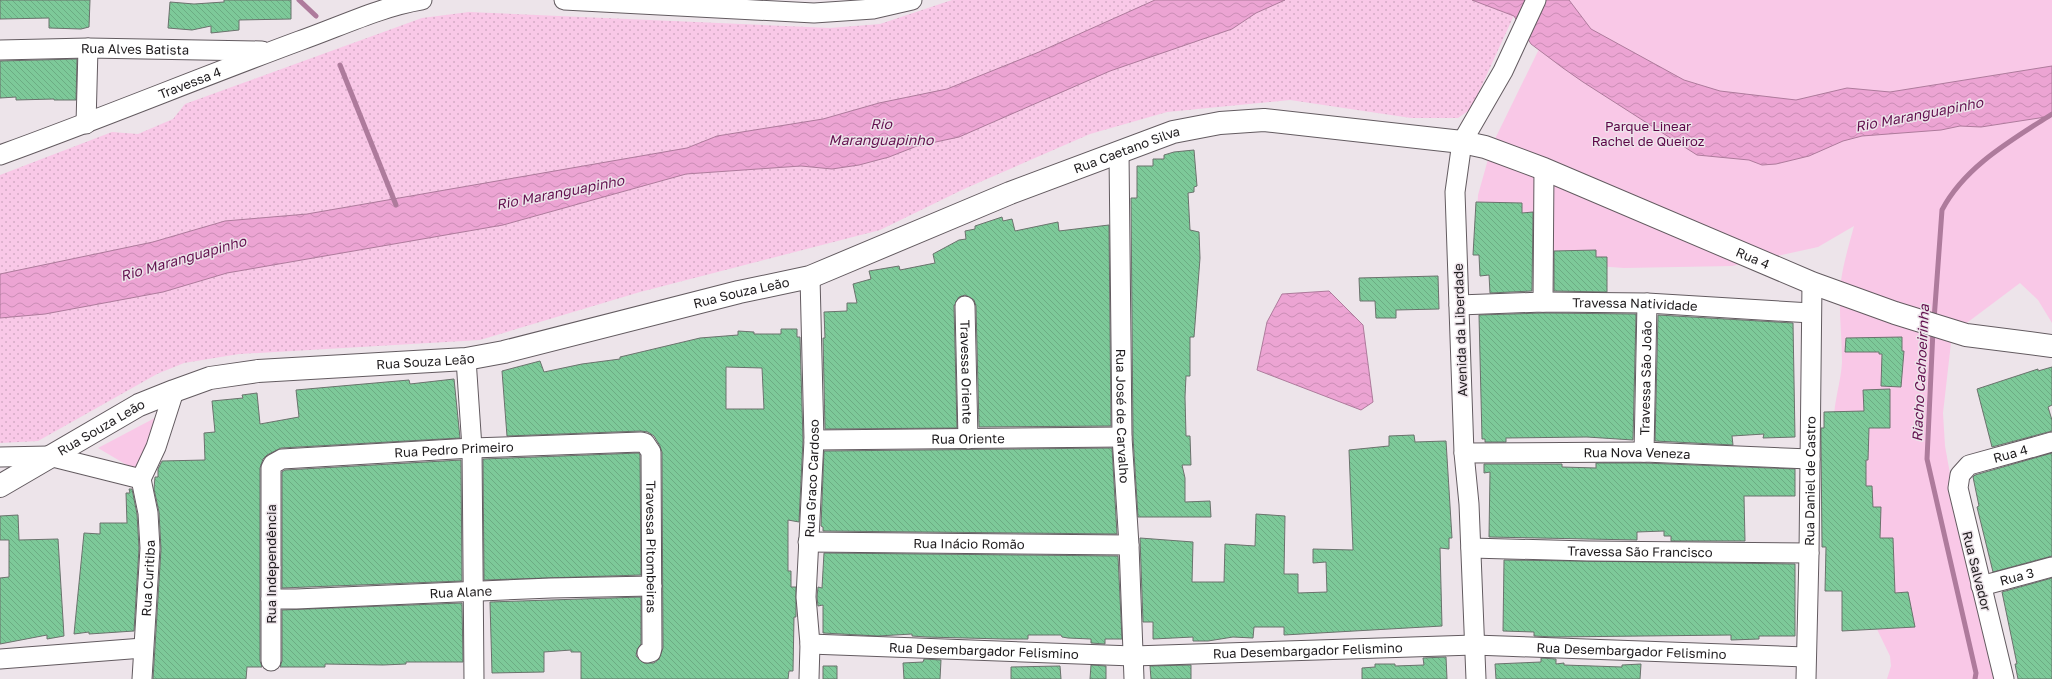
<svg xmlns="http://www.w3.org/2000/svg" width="2052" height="679" font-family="'Golos Text',sans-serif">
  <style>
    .grass { fill: url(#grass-dots) }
    .park { fill: #f9c8e7 }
    .water { fill: url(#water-waves); stroke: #ae7b9c }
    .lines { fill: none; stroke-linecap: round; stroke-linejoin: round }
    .stream { stroke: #ae7b9c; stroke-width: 5 }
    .building { fill: url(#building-back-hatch); stroke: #6b726d; fill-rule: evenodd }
    .minor-casing { stroke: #635b60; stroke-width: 21 }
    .major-casing { stroke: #635b60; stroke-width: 24 }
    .minor { stroke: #fff; stroke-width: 19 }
    .major { stroke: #fff; stroke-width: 22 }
    .labels { text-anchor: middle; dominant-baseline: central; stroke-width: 3; stroke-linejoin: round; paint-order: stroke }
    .street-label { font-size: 13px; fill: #1e1b1d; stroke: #ede4ea }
    .park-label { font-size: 13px; fill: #5b0547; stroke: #ede4ea }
    .water-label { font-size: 14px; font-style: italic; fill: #63114f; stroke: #ede4ea }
  </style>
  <defs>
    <pattern id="grass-dots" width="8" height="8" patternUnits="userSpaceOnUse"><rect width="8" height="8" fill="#f9c8e7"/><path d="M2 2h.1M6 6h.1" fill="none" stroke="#d5abc6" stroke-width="1.8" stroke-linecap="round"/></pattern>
    <pattern id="water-waves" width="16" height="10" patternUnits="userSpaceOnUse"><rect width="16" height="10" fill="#eca4d3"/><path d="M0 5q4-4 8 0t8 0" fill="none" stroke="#ca8db5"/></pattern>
    <pattern id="building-back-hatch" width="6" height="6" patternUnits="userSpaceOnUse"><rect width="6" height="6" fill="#7dc999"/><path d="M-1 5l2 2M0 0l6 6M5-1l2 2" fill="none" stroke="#6cac83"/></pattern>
  </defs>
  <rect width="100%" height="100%" fill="#ede4ea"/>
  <path class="grass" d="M952,0H1521L1471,109L1458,118H1411L1290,100L1167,112L1090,134L964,189L880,230L640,292L480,340L239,354L184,363L157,374L38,441L0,443V175L112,132L138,134L173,119L185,104L422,18L469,12L830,28L880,24Z"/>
  <path class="park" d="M1563,0H2052V323L2038,300L2020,283L1952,334L1943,413L1945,446L1958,518L1996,679H1887L1891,666L1890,656L1873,621L1834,425C1833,403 1841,383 1842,362C1842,338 1839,315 1840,291C1841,271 1849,245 1854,226L1818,247L1732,266L1624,268L1543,262L1476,240L1478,195L1492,145Z
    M168,411L142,474L98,448Z"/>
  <path class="water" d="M1155,0H1285L1256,13L1232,29L1110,71L959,137L917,146L889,157L859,165L832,169L801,166L686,174L503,225L227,273L163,292L45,314L0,318V274L153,242L225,221L307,214L687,148L717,136L823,119L879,103L947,89L1039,52Z
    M1472,0H1569L1591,29L1684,80L1720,91L1796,100L1847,88L1890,92L2052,66V116L1981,127L1960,126L1941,130L1862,136L1843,141L1809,156L1776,164L1762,165L1749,160L1697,155L1583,82L1563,68L1531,44L1514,16Z
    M1329,291L1363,325L1373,402L1361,410L1257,370L1267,322L1282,294Z"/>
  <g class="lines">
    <path class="stream" d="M299,0L316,16
      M340,65L396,205
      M1934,320L1942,210C1965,166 2012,140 2052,114
      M1933,330L1927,459L1976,673L1975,679"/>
  </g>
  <path class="building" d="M0,0H90L89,27L81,29L49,28V18L0,19Z
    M224,0H291V19L239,20V30L211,33V26L192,30L168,28L170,2L194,4L224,2Z
    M77,59L76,100H54V99L16,100V97L0,98V61Z
    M1194,150L1197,186L1194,187V192L1188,193L1190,230L1199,232L1200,258L1194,337H1190V376H1186L1185,397L1186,436H1190L1191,465H1182L1185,478V502L1210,501L1211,517H1138L1133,437L1131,198H1137V166H1153V159H1164V155L1174,152Z
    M1476,202L1522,203V213L1533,212L1532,291L1490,293L1489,275L1480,276L1479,255H1473Z
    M1002,217L1003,221L1012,219L1015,231L1058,222L1059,231L1109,225L1111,426L979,427L976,306L974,300L965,295L959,297L954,306L957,428L825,429L823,338H825L824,312L847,311V303H857L853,284L871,279L869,271L899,266L900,270L935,263L933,254L959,240L966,239L965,231L975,229V226Z
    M1596,250V257H1607V292L1554,291V251Z
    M1438,276L1439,309L1396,310V318H1376L1375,301H1360L1359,278Z
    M1543,313L1636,314L1633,440L1587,437L1506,438V442H1485V439H1482L1479,315Z
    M1658,315L1793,323L1795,437L1763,438L1764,434L1732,436L1733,445L1655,441Z
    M781,329H797V337H800L803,440L799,522L788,520V571H791V587H796V617H794L793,671H789L788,679H581V652H571V650L544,652V672L492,673L490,602L641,597V644L637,650L636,656L644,663H654L659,659L663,648L662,452L660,446L654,436L648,432L641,431L507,436L502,371L540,361L544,372L582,364L620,359V357L700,338L738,335V331L754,332V334H781ZM726,367L762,368L764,409H726Z
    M1902,337V351H1904L1901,387L1881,386L1882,354H1879V352H1845L1846,338Z
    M2052,367V405L2048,407L2052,420V431L1992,447L1977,389L2038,369V371Z
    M454,379L460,438L281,448L267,455L263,459L260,468V661L262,667H247L246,679H153L161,549L159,512L154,489L155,477H158V469L162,461L205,460L204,433L215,432L212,401L243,398L242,395L257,393L260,424L299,417L296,390L409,380L410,384Z
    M1890,389V428H1869L1868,460H1866V486H1872L1873,507H1881L1880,538H1893L1895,593L1908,592L1915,627L1842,631V591H1825L1826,547H1822L1821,439V428H1824V412L1864,411L1863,390Z
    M1414,435L1415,442L1446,441L1452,538H1449V549L1440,548L1442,626L1284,635V627H1254L1253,638L1233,637L1208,641H1193V637L1153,639V622H1143L1140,538L1193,542L1192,582H1224L1225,544L1255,546L1256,514L1285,516L1284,574H1298V593L1327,592L1326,562L1313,563V549L1353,550L1349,450L1389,446V436Z
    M1112,448L1117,534L823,531V527L821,526L824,451Z
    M639,453L640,455L641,575L484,580L483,459Z
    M2052,453V556L1993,572L1977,507L1979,506L1973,477L1975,475Z
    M461,460L462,581L282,588V472L285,470Z
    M1596,463H1644L1795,469V496H1744L1745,541H1671V536H1664V531L1637,532V540L1489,537L1490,472L1484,473V464H1562V467L1596,468Z
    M129,489H132L137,514L139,548L134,631L89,634V632L74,634L84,533L100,534V523H127L126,493H130Z
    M18,515L19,540L58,539L64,636L47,639V635L0,644V578L9,577V540H0V516Z
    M824,553L1118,556L1122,639H1105V644L1091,643V639L1068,638L1062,637L1061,635H1028V639H1004L926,637L912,636V634L878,636L823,633V605L818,606L817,597L818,587L822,588Z
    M1504,560L1795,564V636H1759V639L1731,640V635L1554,637L1534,636V632L1503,631Z
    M2052,578V679H2018L2015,664H2017L2002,592Z
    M462,603L463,662H406V664L383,665L325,664V667H280L282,661V610Z
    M1446,657L1447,679H1362V668L1375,667V664H1395V666L1424,665L1423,658Z
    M1541,658L1556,659V664L1564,663V665L1622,667V665L1641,664L1640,679H1496L1495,664L1541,662Z
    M924,659L941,660L940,679H904L903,663L923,662Z
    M1091,665L1106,666V679H1090Z
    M1191,665V679H1151L1150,666Z
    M823,666H837V679H823Z
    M1060,666L1061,679H1011V667Z"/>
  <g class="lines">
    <defs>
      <g id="minor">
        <path d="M564,0L814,13L873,9L912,0"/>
        <path id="s1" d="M0,50L88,48L262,51"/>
        <path d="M86,124L88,48"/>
        <path id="s2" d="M1119,152L1122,437L1129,545L1134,679"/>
        <path id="s3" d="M0,155C100,119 199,78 299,41C339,27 380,7 422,0"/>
        <path d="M1543,302L1544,169"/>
        <path id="s4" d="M1459,305L1543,302L1647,303L1811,313"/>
        <path id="s5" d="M965,306L968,439"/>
        <path d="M466,359L472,448L474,679"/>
        <path id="s6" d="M814,440L1122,437"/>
        <path id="s7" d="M1644,452L1647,303"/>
        <path id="s8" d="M1464,453L1644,452L1810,459"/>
        <path d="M0,457L49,456L141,479"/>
        <path id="s9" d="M808,542L1129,545"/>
        <path id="s10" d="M1471,548L1588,551L1809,553"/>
        <path id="s11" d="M1981,586L2052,567"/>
        <path id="s12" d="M271,599H296L551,588L652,586"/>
        <path id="s13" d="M810,644L1133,656L1474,645L1806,657"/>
        <path d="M0,659L143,648"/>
        <path id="s14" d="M271,661V468L273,464L282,459L472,448L641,442L645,443L651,452L652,648L651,652L647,653"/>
        <path id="s15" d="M142,679L150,548L148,513L141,479L156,447L174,391"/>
        <path id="s16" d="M809,679L810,644L806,597L814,440L810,277"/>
        <path d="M1476,679L1469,504L1464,453L1455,192L1462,142L1503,71L1536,0"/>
        <path id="s17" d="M1806,679L1809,553L1812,283"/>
        <path id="s18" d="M2004,679L1958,488L1960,475L1969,465L2052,442"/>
      </g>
      <g id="major">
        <path id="s19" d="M0,486L139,405L174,391L210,378L258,371L466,359L504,352L739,292L810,277L1010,193L1173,132L1220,123L1264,120L1462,142L1485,147L1544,169L1812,283L1895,313L1966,335L2052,346"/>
      </g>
    </defs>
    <use href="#minor" class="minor-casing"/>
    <use href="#major" class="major-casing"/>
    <use href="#minor" class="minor"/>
    <use href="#major" class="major"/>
  </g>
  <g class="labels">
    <g class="street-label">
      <text stroke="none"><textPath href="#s1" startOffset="135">Rua Alves Batista</textPath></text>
      <text stroke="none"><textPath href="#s3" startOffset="203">Travessa 4</textPath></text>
      <text stroke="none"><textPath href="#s19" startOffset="1189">Rua Caetano Silva</textPath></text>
      <text stroke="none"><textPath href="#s19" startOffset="1843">Rua 4</textPath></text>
      <text stroke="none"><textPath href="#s19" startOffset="777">Rua Souza Leão</textPath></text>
      <text stroke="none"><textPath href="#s4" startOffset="176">Travessa Natividade</textPath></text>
      <text transform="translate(1460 330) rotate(-92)">Avenida da Liberdade</text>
      <text stroke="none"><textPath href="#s19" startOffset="453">Rua Souza Leão</textPath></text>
      <text stroke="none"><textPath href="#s5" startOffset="66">Travessa Oriente</textPath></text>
      <text stroke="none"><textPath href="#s7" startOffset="74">Travessa São João</textPath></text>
      <text stroke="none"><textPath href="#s2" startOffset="264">Rua José de Carvalho</textPath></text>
      <text stroke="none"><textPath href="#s19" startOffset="117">Rua Souza Leão</textPath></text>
      <text stroke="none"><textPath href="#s6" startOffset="154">Rua Oriente</textPath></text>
      <text stroke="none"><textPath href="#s14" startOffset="380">Rua Pedro Primeiro</textPath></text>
      <text stroke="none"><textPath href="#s18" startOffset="266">Rua 4</textPath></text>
      <text stroke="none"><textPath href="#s8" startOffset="173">Rua Nova Veneza</textPath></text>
      <text stroke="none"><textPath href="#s16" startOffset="201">Rua Graco Cardoso</textPath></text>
      <text stroke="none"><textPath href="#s17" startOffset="198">Rua Daniel de Castro</textPath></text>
      <text stroke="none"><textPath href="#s9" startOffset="161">Rua Inácio Romão</textPath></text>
      <text stroke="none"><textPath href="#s14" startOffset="677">Travessa Pitombeiras</textPath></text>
      <text stroke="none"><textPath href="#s10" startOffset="169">Travessa São Francisco</textPath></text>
      <text transform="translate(271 564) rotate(-90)">Rua Independência</text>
      <text transform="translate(1977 571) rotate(76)">Rua Salvador</text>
      <text stroke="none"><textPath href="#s11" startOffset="37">Rua 3</textPath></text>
      <text stroke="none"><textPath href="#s15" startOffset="101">Rua Curitiba</textPath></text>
      <text stroke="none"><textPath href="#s12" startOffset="190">Rua Alane</textPath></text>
      <text stroke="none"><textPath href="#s13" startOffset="174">Rua Desembargador Felismino</textPath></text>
      <text stroke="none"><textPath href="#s13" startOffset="498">Rua Desembargador Felismino</textPath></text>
      <text stroke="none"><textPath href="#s13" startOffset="822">Rua Desembargador Felismino</textPath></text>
    </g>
    <g class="park-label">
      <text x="1648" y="126">Parque Linear<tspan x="1648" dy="15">Rachel de Queiroz</tspan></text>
    </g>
    <g class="water-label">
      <text transform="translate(1919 114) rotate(-11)">Rio Maranguapinho</text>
      <text x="881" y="123">Rio<tspan x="881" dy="16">Maranguapinho</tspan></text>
      <text transform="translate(560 192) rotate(-11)">Rio Maranguapinho</text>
      <text transform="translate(183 258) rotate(-16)">Rio Maranguapinho</text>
      <text transform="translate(1920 373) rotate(-87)">Riacho Cachoeirinha</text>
    </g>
  </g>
</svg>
